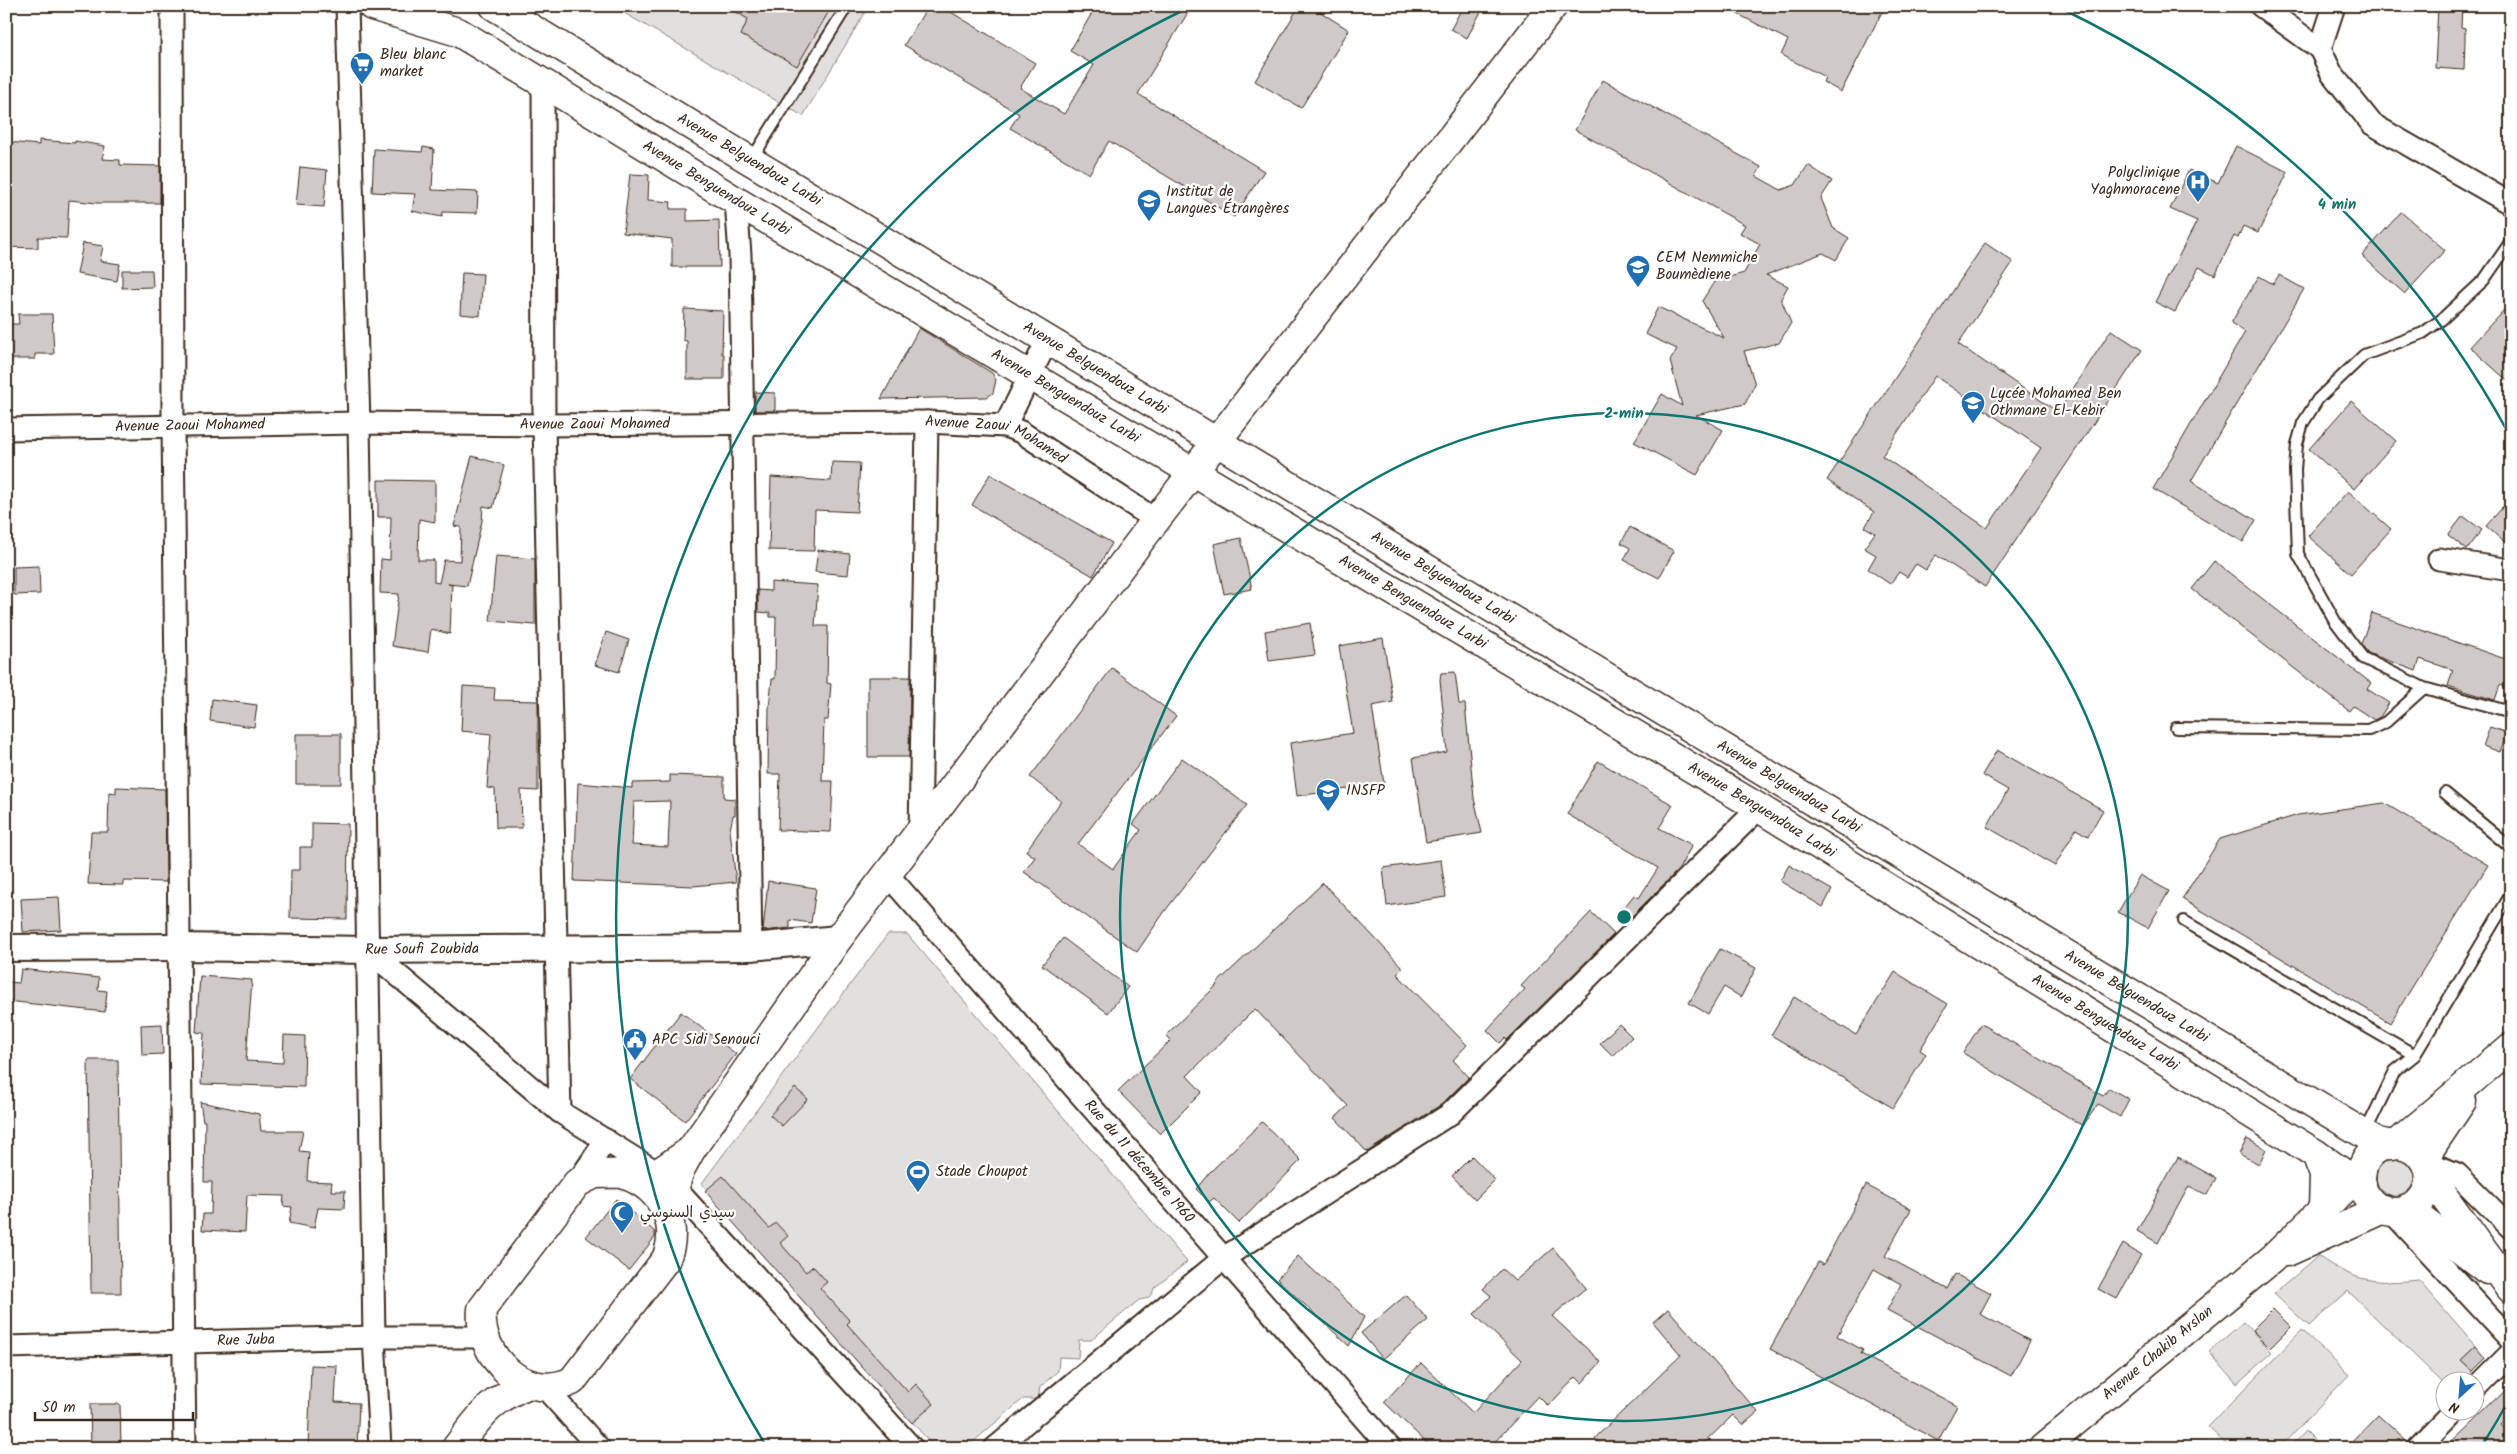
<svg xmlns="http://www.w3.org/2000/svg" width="2517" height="1454" font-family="Kalam,'Playpen Sans Arabic',sans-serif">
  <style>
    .green { fill: #e2e0de; stroke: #8e857e }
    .building { fill: #cfcac7; stroke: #3b2a1e; fill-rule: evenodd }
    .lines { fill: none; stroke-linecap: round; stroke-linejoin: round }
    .service-casing { stroke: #3b2a1e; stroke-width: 14 }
    .minor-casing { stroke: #3b2a1e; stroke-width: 25 }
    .tertiary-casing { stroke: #3b2a1e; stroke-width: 30 }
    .secondary-casing { stroke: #3b2a1e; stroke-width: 31 }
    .primary-casing { stroke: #3b2a1e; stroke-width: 31 }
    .service { stroke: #fff; stroke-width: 10 }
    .minor { stroke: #fff; stroke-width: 21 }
    .tertiary { stroke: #fff; stroke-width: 26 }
    .secondary { stroke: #fff; stroke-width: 28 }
    .primary { stroke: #fff; stroke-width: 28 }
    .ring { fill: none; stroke: #0f766e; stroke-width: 2.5 }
    .labels { text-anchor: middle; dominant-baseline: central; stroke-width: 4.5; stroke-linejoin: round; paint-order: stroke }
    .poi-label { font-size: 15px; fill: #3b2a1e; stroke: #fff; text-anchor: start }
    .street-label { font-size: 15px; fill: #3b2a1e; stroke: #fff }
    .centre { fill: #0f766e; stroke: #fff; stroke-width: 2.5 }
    .ring-label { font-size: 15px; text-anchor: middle; font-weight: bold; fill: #0f766e; stroke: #fff; stroke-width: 4.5; stroke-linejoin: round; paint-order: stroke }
  </style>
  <rect width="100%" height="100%" fill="#fff"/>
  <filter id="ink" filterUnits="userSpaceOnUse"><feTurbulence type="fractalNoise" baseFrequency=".02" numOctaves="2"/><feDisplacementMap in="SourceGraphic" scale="10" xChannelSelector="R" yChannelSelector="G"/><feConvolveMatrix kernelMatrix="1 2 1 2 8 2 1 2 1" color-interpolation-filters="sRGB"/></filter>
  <g filter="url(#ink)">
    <path class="green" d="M612,6H869L803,116Z
      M888,934H907L1187,1262L1154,1288C1152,1297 1147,1299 1139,1300L1091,1340H1079L1078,1358L1059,1357L1058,1371L1040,1387L1038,1399H1023L966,1448H935L725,1210L715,1203L702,1183Z
      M2376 1177a19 19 0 1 1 38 0a19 19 0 1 1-38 0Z
      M2318,1256C2355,1282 2375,1284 2419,1280L2476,1346L2461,1360L2473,1371L2463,1381L2444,1382V1384L2348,1291L2309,1326L2274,1294Z
      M2243,1322L2272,1352L2237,1384L2209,1352Z
      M2302,1330L2349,1375L2279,1448H2230L2208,1427Z
      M2305,1431L2322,1448H2289Z"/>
    <path class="building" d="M726,6H832L797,66L741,35L748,19Z
      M928,6H941L1035,63L1020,88L1064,114L1094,65L1070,51L1096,6H1192L1138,94L1264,171L1234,217L1109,141L1089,174L1010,128L1019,114L904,45Z
      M1299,6H1311L1349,30L1301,108L1255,81Z
      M1463,6H1484L1467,38L1451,29Z
      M1722,6H1885L1841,92L1823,82L1825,77L1781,55L1788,40Z
      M2438,6H2462L2461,27L2465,28V39L2464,70L2435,68Z
      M1603,80L1761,167L1756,176L1781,190L1795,185L1808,165L1832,181L1821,198L1833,228L1849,238L1836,260L1823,253L1766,275L1788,286L1781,299L1791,323L1779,343L1744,351L1755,384L1745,404L1696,415L1723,430L1697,475L1634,442L1662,394L1682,406L1670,361L1677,349L1645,334L1658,307L1724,338L1702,301L1714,282L1744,273L1760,244L1740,233L1745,225L1575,130Z
      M39,140L75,143V141L105,146L102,159L120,160V165L160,166V203H97L69,200L67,238L38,237V248L6,247L10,178L6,177L8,142L39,145Z
      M2236,146L2288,172L2258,233L2243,226L2238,238L2234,236L2215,275L2199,267L2175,312L2155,302L2197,221L2170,209L2189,170L2218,183Z
      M423,147L434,149L432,190L478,192L477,213L443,212L442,217L412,211L415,194L372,192L374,149L422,152Z
      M300,167L327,170L324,207L296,205Z
      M630,174L649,175L648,200L671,202L670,209H687V221L719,220L720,267H672V239L623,233Z
      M2401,212L2445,250L2405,294L2362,256Z
      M83,243L103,246L100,261L120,264L117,281L77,274Z
      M1985,243L2013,262L1958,344L2058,412L2111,330L2142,350L1985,587L1936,555L1926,570L1916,564L1907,577L1899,572L1890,584L1868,569L1876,555L1864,548L1875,533L1865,527L1874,512L1827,480ZM1935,376L2041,448L1987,528L1882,456Z
      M122,270H152L153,287L122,288Z
      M462,273L483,274L480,316L460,314Z
      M2279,275L2304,289L2191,481L2256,520L2243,542L2153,489L2245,332L2231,323L2259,276L2273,284Z
      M2511,302V384L2470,347Z
      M684,309L723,311L722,354H724V379H687V341L683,340Z
      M18,314H52L54,354H35V359H8V324H19Z
      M919,328L992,373L996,380L993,393L987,397L881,399Z
      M755,392L775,393V411H755Z
      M2351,401L2396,441L2354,489L2309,449Z
      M472,456L504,465L493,508L483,506L482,521L467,586L448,584L452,585L450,634L431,629L428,652L392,646L399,594L380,593L381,559L390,560L391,517H378V480L435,481V522L419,519L418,560H434V582L439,583L444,560L460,561L461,527L454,526Z
      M832,462L860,463L857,512L815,510L814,551L769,550L771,477L831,481Z
      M990,474L1112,543L1093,576L972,505Z
      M2348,491L2391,529L2351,574L2308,536Z
      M2511,498V548L2486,526Z
      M2463,516L2482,530L2467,550L2448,535Z
      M1630,527L1674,551L1659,578L1624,560L1630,548L1621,543Z
      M1241,538L1252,589L1224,594L1214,544Z
      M818,550L850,554L848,575L815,572Z
      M496,556L535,559V625L490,621Z
      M2214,561L2371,683L2367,689L2389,703L2380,717L2374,720L2353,706L2349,711L2192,589Z
      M39,566L40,594L14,595V567Z
      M771,582L818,585L815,626H828L827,683L831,684L828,720H824L822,781H833L831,832L778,830L780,774H768L769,708L772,679H775L776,617H770V613L758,612V590L771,591Z
      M2372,613L2511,661V689L2500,685L2495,700L2448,686L2453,670L2420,659L2416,671L2368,653L2361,644Z
      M1310,623L1315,655L1269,661L1265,631Z
      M606,632L629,640L619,672L595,665Z
      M1383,638L1393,702L1372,706L1384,784L1297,796L1290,743L1353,733L1339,646Z
      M1112,668L1176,716L1078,844L1113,869L1141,830L1133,824L1182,758L1247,805L1165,911L1137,952L1024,872L1035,857L1026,851L1061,801L1030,777Z
      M1455,672L1459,704H1465L1474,798L1482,833L1426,842L1413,758L1447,752L1440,680L1441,673Z
      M868,677H910L909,757H868Z
      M463,686L495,688L494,700L538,701V791L521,790L522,828H496L495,789L487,788L491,734L461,731Z
      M212,699L257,705L254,727L210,721Z
      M2490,727L2507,733L2500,752L2483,746Z
      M296,734H341V784H296Z
      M1997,750L2103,810L2088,836L2076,829L2055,866L1987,827L2008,790L1982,775Z
      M1598,761L1673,805L1659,828L1692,845L1679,869L1631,917L1622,910L1634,895L1639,898L1658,868L1567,814Z
      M670,775L724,777V798L735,799V815H733L730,830L736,882L693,886L574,881L578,783L632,788V783L670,782ZM670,801L668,847L632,845L634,802Z
      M116,787L165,789L166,882L123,881V885L88,884L91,832H108L109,792L116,793Z
      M2384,803L2488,865L2390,1023L2182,899L2220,839L2298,815Z
      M312,823L348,824L347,919L290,918L291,870H300V847H312Z
      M1441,860L1446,897L1387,906L1383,868Z
      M1789,865L1832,890L1823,907L1780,881Z
      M2140,875L2169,891L2148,928L2118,912Z
      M768,881L816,888L811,923L790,920V928L763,931Z
      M1323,883L1403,968L1397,974L1467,1045L1453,1060L1469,1077L1442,1104L1367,1152L1335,1118L1348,1106L1255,1009L1187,1076L1202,1092L1160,1134L1118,1091L1171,1040L1166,1035L1217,985L1216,984Z
      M59,897L61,930L23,932L21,899Z
      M1591,912L1614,934L1507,1040L1505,1038L1500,1043L1487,1030L1525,989L1521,986Z
      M1063,938L1128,987L1108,1013L1042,965Z
      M1720,949L1756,968L1741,997L1724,987L1708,1014L1689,1003Z
      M21,969L99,978L98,990L107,991L105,1012L7,1001L9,982L19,983Z
      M1895,972L1948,1004L1920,1050L1926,1054L1893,1108L1771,1035L1794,997L1856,1035Z
      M200,976L252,980L246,1061L283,1063L284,1035L305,1036L304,1087L201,1084L204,1033L196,1032Z
      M681,1012L736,1054L685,1121L630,1079Z
      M162,1024L163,1054L142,1055L141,1025Z
      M1619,1024L1632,1037L1613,1056L1600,1043Z
      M1981,1024L2103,1096L2109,1088L2129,1099L2120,1117L2098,1104L2083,1126L1963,1053Z
      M88,1060H118L121,1293H91Z
      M795,1088L808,1099L782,1126L770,1115Z
      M200,1102L259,1114L261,1131H303L299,1151L309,1152L307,1181L332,1182L331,1191H345L344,1209L318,1208L314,1228L289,1223L292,1207L283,1206L284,1196L247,1195L245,1232L202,1230L203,1214H211L212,1182H204L205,1121H203Z
      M1262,1122L1301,1160L1239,1223L1214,1198L1209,1202L1196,1189L1209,1173Z
      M2247,1139L2266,1149L2259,1164L2239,1154Z
      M1472,1156L1495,1180L1475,1200L1452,1176Z
      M2178,1157L2216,1178L2207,1195L2189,1186L2158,1243L2137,1231Z
      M723,1176L769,1228L776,1223L788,1236L780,1243L806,1272L813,1266L827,1282L820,1288L850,1321L847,1324L908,1392L916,1384L934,1404L912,1423L705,1191Z
      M1866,1185L1911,1209L1885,1256L1947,1289L1955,1274L1991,1293L1980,1314L2030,1341L2011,1376L1887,1310L1901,1284L1874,1269L1837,1336L1863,1350L1861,1354L1957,1406L1938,1441L1770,1349L1818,1262L1823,1265Z
      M616,1199L655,1232V1237L629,1270L586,1237Z
      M2123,1244L2141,1255L2117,1299L2098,1289Z
      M1553,1248L1586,1288L1552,1316L1601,1362L1582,1383L1576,1377L1548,1406L1538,1396L1489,1448H1432L1384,1402L1421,1363L1473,1413L1522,1360L1474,1314L1491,1296L1483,1289L1502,1269L1515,1281Z
      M1298,1256L1364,1317L1349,1346L1277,1279Z
      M1406,1295L1428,1320L1383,1359L1361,1333Z
      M1668,1309L1758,1412L1743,1425L1733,1415L1699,1448H1604L1595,1438L1681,1355L1653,1322Z
      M2273,1309L2291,1327L2270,1348L2252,1330Z
      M2476,1346L2486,1358L2473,1371L2461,1360Z
      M311,1365L337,1366L335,1402L359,1403L357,1448H308Z
      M2511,1385V1416L2501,1425L2511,1435V1448H2446Z
      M90,1404H120L121,1448H91Z
      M2378,1415L2405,1440L2397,1448H2346Z"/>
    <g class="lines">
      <defs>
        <path id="service" d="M752,159L847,6
          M2511,241L2484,280L2441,320L2423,333L2364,355L2318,399L2303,423L2297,444L2295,470L2298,554L2335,621L2363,658L2424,688L2511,712
          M2176,728L2369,730L2386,722L2424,688
          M2445,793L2511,848
          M2184,921L2415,1055
          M2365,1133L2395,1071L2415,1055L2511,894"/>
        <g id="minor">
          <path d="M172,6L173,426L185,1448"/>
          <path d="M347,6L359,423L374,1337L380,1448"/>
          <path d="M2261,6L2320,49"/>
          <path d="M2334,6L2320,49L2332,74L2372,124L2511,204"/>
          <path d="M543,83L544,425L560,1112"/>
          <path d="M736,201L740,255L751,947"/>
          <path d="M1005,426L1047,341"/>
          <path id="s1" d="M6,429L359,423L544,425L927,422L1005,426L1021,432L1156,520"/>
          <path d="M2439,559L2511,570"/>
          <path d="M920,833L927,422"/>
          <path id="s2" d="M888,875L1390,1448"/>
          <path d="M368,950L560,1112L658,1173L674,1187L912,1448"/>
          <path d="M2424,1161L2457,1174L2511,1228"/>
          <path d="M577,1183L606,1140"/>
          <path d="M2392,1212L2511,1340"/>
          <path id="s3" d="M6,1347L374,1337H485"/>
          <path d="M545,1388L599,1448"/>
          <path d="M2474,1390L2511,1353"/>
          <path d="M995,1448L1225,1257L1450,1114L1759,808"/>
          <path d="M2418,1448L2453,1412"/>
        </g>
        <g id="tertiary">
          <path id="s4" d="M6,948L178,947L368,950L751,947L838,939"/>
        </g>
        <g id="secondary">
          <path d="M2397,1144L2511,1047"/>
          <path d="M2423,1159L2462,1101"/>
          <path d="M618,1173C658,1183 682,1220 666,1259L572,1381C525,1403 477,1357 482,1309L577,1183L595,1174L658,1173L690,1151"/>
          <path d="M667,1213L680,1170L691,1150L838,939L1156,520L1553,6"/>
          <path d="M2287,1252L2383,1209"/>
          <path d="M456,1448C480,1416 491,1399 529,1384"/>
          <path id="s5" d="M2043,1448L2272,1259L2362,1171"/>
        </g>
        <g id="primary">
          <path id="s6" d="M372,6L458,32L543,83L736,201L1759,808L2316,1154L2353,1180L2362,1184"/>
          <path id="s7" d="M494,6L2364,1134L2378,1142L2392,1145"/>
          <circle cx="2395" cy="1178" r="34"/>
          <path d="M2316,1154L2324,1175L2323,1208"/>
          <path d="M2427,1167L2445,1198L2511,1289"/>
          <path d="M2408,1209L2487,1270"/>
        </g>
      </defs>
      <use href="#service" class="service-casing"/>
      <use href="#minor" class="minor-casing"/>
      <use href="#tertiary" class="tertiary-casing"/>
      <use href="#secondary" class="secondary-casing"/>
      <use href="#primary" class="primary-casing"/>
      <use href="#service" class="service"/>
      <use href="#minor" class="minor"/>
      <use href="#tertiary" class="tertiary"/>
      <use href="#secondary" class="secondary"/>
      <use href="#primary" class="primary"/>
    </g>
  </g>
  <g class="ring">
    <circle cx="1624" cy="917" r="504"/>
    <path d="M2510 1398A1008 1008 0 0 1 2483 1444M765 1444A1008 1008 0 0 1 1190 7M2058 7A1008 1008 0 0 1 2510 436"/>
  </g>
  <defs>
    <symbol id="supermarket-pin" viewBox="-11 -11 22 30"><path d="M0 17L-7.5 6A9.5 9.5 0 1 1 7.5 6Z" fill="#1f6fb2" stroke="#fff"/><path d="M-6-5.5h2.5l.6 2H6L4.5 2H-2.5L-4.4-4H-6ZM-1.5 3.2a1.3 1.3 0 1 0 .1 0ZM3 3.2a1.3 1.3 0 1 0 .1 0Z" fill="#fff"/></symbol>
    <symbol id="hospital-pin" viewBox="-11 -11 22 30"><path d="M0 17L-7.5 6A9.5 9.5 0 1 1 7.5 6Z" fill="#1f6fb2" stroke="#fff"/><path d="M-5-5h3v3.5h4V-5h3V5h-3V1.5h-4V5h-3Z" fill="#fff"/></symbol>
    <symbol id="university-pin" viewBox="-11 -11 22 30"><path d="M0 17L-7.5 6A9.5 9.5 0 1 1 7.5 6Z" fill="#1f6fb2" stroke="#fff"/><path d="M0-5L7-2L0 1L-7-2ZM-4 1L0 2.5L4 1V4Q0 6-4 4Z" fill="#fff"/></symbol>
    <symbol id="school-pin" viewBox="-11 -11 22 30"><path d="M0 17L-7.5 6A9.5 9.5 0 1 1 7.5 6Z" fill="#1f6fb2" stroke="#fff"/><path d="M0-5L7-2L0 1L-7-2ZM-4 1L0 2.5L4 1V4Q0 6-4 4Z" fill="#fff"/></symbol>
    <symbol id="civic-pin" viewBox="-11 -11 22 30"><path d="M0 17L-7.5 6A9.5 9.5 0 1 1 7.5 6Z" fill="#1f6fb2" stroke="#fff"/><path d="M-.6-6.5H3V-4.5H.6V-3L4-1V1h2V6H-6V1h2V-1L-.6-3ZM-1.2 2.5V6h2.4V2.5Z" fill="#fff"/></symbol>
    <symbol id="stadium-pin" viewBox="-11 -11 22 30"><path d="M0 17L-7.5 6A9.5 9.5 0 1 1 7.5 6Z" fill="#1f6fb2" stroke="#fff"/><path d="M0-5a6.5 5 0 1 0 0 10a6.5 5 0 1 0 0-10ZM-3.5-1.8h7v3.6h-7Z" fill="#fff"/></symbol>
    <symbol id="mosque-pin" viewBox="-11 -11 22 30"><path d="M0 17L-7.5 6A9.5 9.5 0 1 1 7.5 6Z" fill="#1f6fb2" stroke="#fff"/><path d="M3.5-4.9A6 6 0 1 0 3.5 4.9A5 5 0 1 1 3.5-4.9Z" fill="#fff"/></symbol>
  </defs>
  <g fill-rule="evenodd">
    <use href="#supermarket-pin" x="348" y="50" width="28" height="38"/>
    <use href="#hospital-pin" x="2184" y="168" width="28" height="38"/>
    <use href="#university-pin" x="1135" y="187" width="28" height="38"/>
    <use href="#school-pin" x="1624" y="253" width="28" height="38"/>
    <use href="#school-pin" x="1959" y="389" width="28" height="38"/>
    <use href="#university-pin" x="1314" y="777" width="28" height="38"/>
    <use href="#civic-pin" x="621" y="1026" width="28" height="38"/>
    <use href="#stadium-pin" x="904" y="1158" width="28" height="38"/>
    <use href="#mosque-pin" x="608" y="1199" width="28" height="38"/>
  </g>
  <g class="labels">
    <g class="poi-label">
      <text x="380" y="55">Bleu blanc<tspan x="380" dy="17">market</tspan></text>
      <text x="2180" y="173" text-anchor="end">Polyclinique<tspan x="2180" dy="17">Yaghmoracene</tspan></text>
      <text x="1166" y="192">Institut de<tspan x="1166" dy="17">Langues Étrangères</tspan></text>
      <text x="1656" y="258">CEM Nemmiche<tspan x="1656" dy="17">Boumèdiene</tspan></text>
      <text x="1990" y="394">Lycée Mohamed Ben<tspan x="1990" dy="17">Othmane El-Kebir</tspan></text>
      <text x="1346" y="791">INSFP</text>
      <text x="652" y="1040">APC Sidi Senouci</text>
      <text x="936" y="1172">Stade Choupot</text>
      <text x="640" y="1213">سيدي السنوسي</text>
    </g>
    <g class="street-label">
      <text stroke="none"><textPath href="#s7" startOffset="298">Avenue Belguendouz Larbi</textPath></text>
      <text stroke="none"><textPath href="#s6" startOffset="392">Avenue Benguendouz Larbi</textPath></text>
      <text stroke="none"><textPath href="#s7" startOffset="702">Avenue Belguendouz Larbi</textPath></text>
      <text stroke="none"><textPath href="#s6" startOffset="798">Avenue Benguendouz Larbi</textPath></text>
      <text stroke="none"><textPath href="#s1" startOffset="589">Avenue Zaoui Mohamed</textPath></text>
      <text stroke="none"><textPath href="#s1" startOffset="184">Avenue Zaoui Mohamed</textPath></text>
      <text stroke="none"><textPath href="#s1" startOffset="994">Avenue Zaoui Mohamed</textPath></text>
      <text stroke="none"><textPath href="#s7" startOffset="1108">Avenue Belguendouz Larbi</textPath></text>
      <text stroke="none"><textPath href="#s6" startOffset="1202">Avenue Benguendouz Larbi</textPath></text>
      <text stroke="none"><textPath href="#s7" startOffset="1512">Avenue Belguendouz Larbi</textPath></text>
      <text stroke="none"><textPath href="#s6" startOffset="1608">Avenue Benguendouz Larbi</textPath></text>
      <text stroke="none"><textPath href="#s4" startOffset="416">Rue Soufi Zoubida</textPath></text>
      <text stroke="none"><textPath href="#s7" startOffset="1918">Avenue Belguendouz Larbi</textPath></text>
      <text stroke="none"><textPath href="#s6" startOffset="2012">Avenue Benguendouz Larbi</textPath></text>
      <text stroke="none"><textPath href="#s2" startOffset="381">Rue du 11 décembre 1960</textPath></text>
      <text stroke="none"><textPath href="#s3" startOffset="240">Rue Juba</textPath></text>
      <text stroke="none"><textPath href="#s5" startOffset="149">Avenue Chakib Arslan</textPath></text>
    </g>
  </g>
  <circle cx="1624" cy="917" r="8" class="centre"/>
  <g class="ring-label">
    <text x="2337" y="209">4 min</text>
    <text x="1624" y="418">2 min</text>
  </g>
  <rect width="2517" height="1454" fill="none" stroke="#fff" stroke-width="25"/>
  <rect x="12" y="12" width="2492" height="1429" fill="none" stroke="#3b2a1e" stroke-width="2" filter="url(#ink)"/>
  <g transform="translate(2460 1396) rotate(206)"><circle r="24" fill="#ffffff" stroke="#b1aaa5"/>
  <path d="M0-4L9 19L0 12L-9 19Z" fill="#1f6fb2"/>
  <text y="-8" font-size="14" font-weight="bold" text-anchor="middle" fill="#3b2a1e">N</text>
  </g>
  <path d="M35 1412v8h158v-8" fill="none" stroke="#3b2a1e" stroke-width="2.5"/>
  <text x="42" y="1412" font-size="15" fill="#3b2a1e" stroke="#ffffff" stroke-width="4" paint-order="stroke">50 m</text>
</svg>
